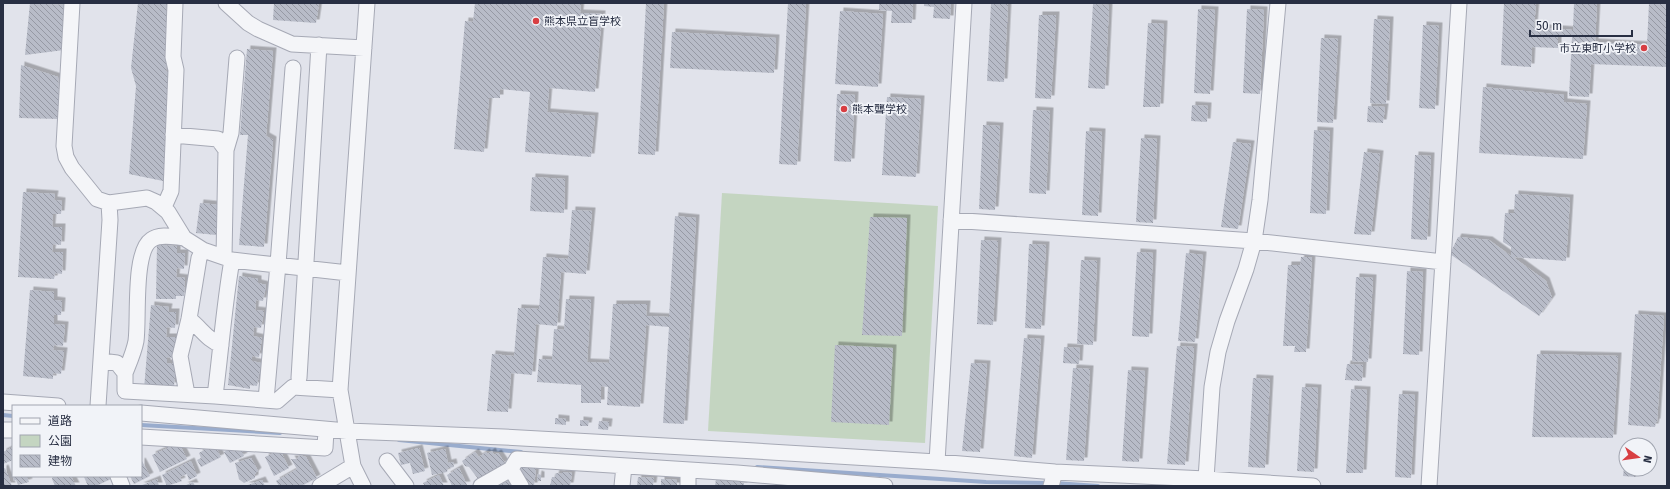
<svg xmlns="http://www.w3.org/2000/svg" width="1670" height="489" font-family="'Fira Sans','Noto Sans JP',sans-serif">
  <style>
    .green { fill: #c4d5c1 }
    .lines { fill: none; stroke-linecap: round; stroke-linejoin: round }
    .stream { stroke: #99accd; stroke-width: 4 }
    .building { fill: url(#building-back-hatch); filter: url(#shadow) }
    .minor-casing { stroke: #a6a9b5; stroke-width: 17 }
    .minor { stroke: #f4f5f8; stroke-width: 15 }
    .poi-dot { fill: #d83e42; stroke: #f1f3f8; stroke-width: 1.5 }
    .labels { text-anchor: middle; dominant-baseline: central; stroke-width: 3.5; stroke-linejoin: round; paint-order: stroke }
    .poi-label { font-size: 11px; fill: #282f43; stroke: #f1f3f8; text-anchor: start }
  </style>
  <defs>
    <pattern id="building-back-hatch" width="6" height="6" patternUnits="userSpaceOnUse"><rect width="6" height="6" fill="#b8bcc8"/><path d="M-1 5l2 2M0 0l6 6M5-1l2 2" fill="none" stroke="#9699a4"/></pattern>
    <filter id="shadow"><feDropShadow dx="3.5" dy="-3.5" stdDeviation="0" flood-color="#0004"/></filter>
  </defs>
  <rect width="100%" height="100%" fill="#e1e3eb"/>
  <path class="green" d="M722,193L938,206L925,443L708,431Z"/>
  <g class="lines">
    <path class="stream" d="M3,415L13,416
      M141,425L280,433
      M399,440L521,452
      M757,467L986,482L1048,483
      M1055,483L1098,486"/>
  </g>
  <path class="building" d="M30,3L65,5L64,50L25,55Z
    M138,3H168L166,71L172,77L168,182L129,174L136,86L131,68Z
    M274,3H319L316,23L273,20Z
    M475,3H581L580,13L602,14L595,92L549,88L547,112L595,116L591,157L525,152L530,92L500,89V98H489L484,152L454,149L465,21L473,22Z
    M646,3H664L655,155L638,154Z
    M788,3H806L797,165L779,164Z
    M879,3H913L912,23H891L892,11L879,10Z
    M924,3H951L950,19L933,18L934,7L924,6Z
    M991,3H1008L1004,82L987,81Z
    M1504,3H1536L1534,27L1573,30L1574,3H1597L1595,42L1647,45L1649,3H1667V67L1591,64L1589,97L1569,96L1572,37L1558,36V48L1532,47L1531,67L1501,65Z
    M1093,4L1109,5L1105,89L1088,88Z
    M1198,9L1215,10L1210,94L1194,93Z
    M1247,9L1264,10L1260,94L1243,93Z
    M840,11L883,14L878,87L835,84Z
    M1039,15H1056L1051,99L1035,98Z
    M1374,19L1390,20L1386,104L1370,103Z
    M1148,23L1164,24L1160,107H1143Z
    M1423,25L1439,26L1435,109L1419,108Z
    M672,32L776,38L774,73L670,68Z
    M1321,38L1338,39L1333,123L1317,122Z
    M247,49L273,51L266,136L273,140L264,247L239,245L248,135H240Z
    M21,65L58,77L60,119L19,118Z
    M1483,87L1564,95V102L1587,104L1583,159L1479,153Z
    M837,94L855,95L851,162L834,161Z
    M887,97L921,99L916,177L882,175Z
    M1192,105L1208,106L1207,122L1191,121Z
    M1368,106L1385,107L1383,123L1367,122Z
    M1033,110L1050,111L1046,194L1029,193Z
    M983,125L1000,126L995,210L979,209Z
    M1314,130L1330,131L1326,214L1310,213Z
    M1086,131L1102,132L1098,216L1082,215Z
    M1141,138L1157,139L1153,223L1136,222Z
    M1233,142L1251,144L1238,229L1221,227Z
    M1364,152L1380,154L1371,235L1354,234Z
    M1415,155L1431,156L1427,240L1411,239Z
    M532,177L565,179L564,213L530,211Z
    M23,192L55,194L54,200L62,201L61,214H53L52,227H62L61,245L53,244L52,252H63L62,274L55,273L54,279L18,277Z
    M1515,194L1570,198L1566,261L1513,257L1546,281L1552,298L1539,316L1450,254L1458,237L1489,240L1511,256V247L1503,242L1505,213H1514Z
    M200,203L220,205L216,235L196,233Z
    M572,210L592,211L586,274L561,272L557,326L536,324L532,375L511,373L508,412L487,411L492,354L514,356L518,308L539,309L543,257L568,259Z
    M675,216L696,218L684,424L663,423L669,327L646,325L640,407L607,405L608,387L601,386V403H581V385L537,382L539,359L552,360L554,329L564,330L566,299L591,300L587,362L609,363L613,304H647L646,316L669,317Z
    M870,217L907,218L902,336L862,335Z
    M981,240L998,241L993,325L977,324Z
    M1029,244L1046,245L1041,329L1025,328Z
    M157,245L177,246V253H185L184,269L177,268L176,277L185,278L184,296H176V299H156Z
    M1137,252L1153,253L1149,337L1132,336Z
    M1186,253L1203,255L1195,342L1178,341Z
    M1301,257H1312L1306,352H1294L1295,346H1283L1288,265H1300Z
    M1081,260L1097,261L1093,345L1077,344Z
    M1407,271L1423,272L1419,355L1403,354Z
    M239,276L258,279V283L266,285L263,301L256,300L255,310L264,311L261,328L254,327L253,336L262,338L259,357L252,356V361L261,363L257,386L250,385V389L228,385Z
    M1356,277L1373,278L1368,362L1352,361Z
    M30,290L54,292V300L62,301L61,315H54V324L65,325L63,346L54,345L53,350L64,351L61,374L53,373V379L23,376Z
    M151,305L169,307L168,312H176L175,328L167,327L166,337H177L175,358L167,357V363L176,364L174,386L166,385V391L144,389Z
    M1635,314L1664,316L1657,422H1656L1655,427L1628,425Z
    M1024,338L1041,339L1032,458L1014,456Z
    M835,345L893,348L889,425L831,422Z
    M1177,346L1194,347L1185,465L1167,464Z
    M1064,347L1080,348L1079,364L1063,363Z
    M1537,354L1618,356L1613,438L1532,437Z
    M971,363L987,364L980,452L962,451Z
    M1347,364L1363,365L1362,381L1345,380Z
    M1073,368L1090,369L1084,461L1066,460Z
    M1128,370L1145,371L1139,462L1122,461Z
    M1253,378L1270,379L1265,468L1248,467Z
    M1302,387L1318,388L1314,472L1297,471Z
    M1351,389L1367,390L1363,473H1346Z
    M1399,394L1415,395L1411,478L1395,477Z
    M555,418L566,419V425L555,424Z
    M580,420L589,421L588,426H580Z
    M599,421L609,422L608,430L598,429Z
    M179,443L187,459L160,472L152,455Z
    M211,446L213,450L216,448L221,457L201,467L197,460L201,458L199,453Z
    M13,447V460L3,464V452Z
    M231,448L233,452L241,448L244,456L230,463L224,452Z
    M419,448L425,471L413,474L410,463L401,465L398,453Z
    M445,449L448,463L453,462L454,467L448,468L447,472L432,475L427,453Z
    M280,450L289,468L274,476L265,457Z
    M492,451L494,455L498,453L505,463L479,480L469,467L465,466L462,461L475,452L479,457L486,452L488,454Z
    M300,455L306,457L317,478L301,486H279L276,481L297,469L291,459H297Z
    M251,458L258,471L255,474V478L244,483L239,479L235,463Z
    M142,461L150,476L134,484L130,476H141V462Z
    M191,461L197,476L189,480L187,474L180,477L182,481L167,486L162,475Z
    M1625,461L1626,469H1637L1636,477L1623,476Z
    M519,466L536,468L534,486H528L518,472Z
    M5,468L12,486H3V469Z
    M459,468L467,485L452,486L447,475Z
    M562,472L572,473L570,486H550L552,477H555L556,473L562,474Z
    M538,474L541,475V481H537Z
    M439,475L444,486H425L423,483Z
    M13,476H27L29,482L18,485L16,480L14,481Z
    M53,476H71L76,486H55L52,479Z
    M85,476H110L111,479L96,486H88L84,477Z
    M638,477L654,478L653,486H637Z
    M157,479L159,486H140Z
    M661,479L677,480V486H661Z
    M716,479L741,480V483H744V486H715Z
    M262,480L265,486H245Z
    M509,480L512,486H499L498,485Z
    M193,482L195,486H184Z"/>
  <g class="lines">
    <defs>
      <path id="minor" d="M72,3L64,146L66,157L72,168L97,199L109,203L110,220L98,406
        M226,3L248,23L258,29L292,44L364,48
        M173,135L218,139L226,150L224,257
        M226,150L231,133L237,58
        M109,203L147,198L156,202L168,212L184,238L203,250L232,260L348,273
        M164,207L171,191L176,70L173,57L175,3
        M951,220L1254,241L1443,262
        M189,319C202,329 206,339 221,345
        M101,361L117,363L125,373V391L215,396L277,401L293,387L340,390
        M125,373C129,363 134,352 136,341C139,320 133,252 151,240C160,233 174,237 184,238
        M299,378L319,45
        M187,394L180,356L189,319L199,258L203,250
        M215,396C221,350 224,305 232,260
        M266,400L278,264L293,68
        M3,402L58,406
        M141,413L347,431L504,437L738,450L937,462L1055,472L1206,479L1313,486
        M3,430H13
        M141,437L325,448L326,430
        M387,461L406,486
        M937,462L964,3
        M511,469L521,486
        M118,476L122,486
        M1206,479L1212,387L1218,352L1227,321L1246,269L1254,241L1260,200L1278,3
        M320,486L353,466
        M363,486L353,466L340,390L367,3
        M481,486L511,469L517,459L737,473L885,486
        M622,486L624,466
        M688,486V470
        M1051,486L1055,472
        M1429,486L1459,3"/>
    </defs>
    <use href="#minor" class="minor-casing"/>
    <use href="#minor" class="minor"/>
  </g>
  <g class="poi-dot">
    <circle cx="536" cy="21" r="4"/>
    <circle cx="1644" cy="48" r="4"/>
    <circle cx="844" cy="109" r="4"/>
  </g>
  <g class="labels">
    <g class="poi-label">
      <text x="544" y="21">熊本県立盲学校</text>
      <text x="1636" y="48" text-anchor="end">市立東町小学校</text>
      <text x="852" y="109">熊本聾学校</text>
    </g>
  </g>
  <rect width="1670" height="489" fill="none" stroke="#282f43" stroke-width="8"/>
  <rect x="12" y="405" width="130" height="72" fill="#f1f3f8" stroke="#a1a5b0"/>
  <rect x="20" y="418" width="20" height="6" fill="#f4f5f8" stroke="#a1a5b0"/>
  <text x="48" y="425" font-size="12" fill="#282f43">道路</text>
  <rect x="20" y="435" width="20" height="12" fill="#c4d5c1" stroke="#a1a5b0"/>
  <text x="48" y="445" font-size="12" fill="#282f43">公園</text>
  <rect x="20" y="455" width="20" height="12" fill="url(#building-back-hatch)" stroke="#a1a5b0"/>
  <text x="48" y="465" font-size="12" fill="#282f43">建物</text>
  <g transform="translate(1638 457) rotate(103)"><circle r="19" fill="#f1f3f8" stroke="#a1a5b0"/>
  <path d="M0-3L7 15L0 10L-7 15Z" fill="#d83e42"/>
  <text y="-6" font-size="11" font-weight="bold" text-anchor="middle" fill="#282f43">N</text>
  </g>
  <path d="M1530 30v6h102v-6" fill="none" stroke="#282f43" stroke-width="2"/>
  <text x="1536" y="30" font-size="12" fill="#282f43" stroke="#f1f3f8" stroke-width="3" paint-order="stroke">50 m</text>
</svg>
